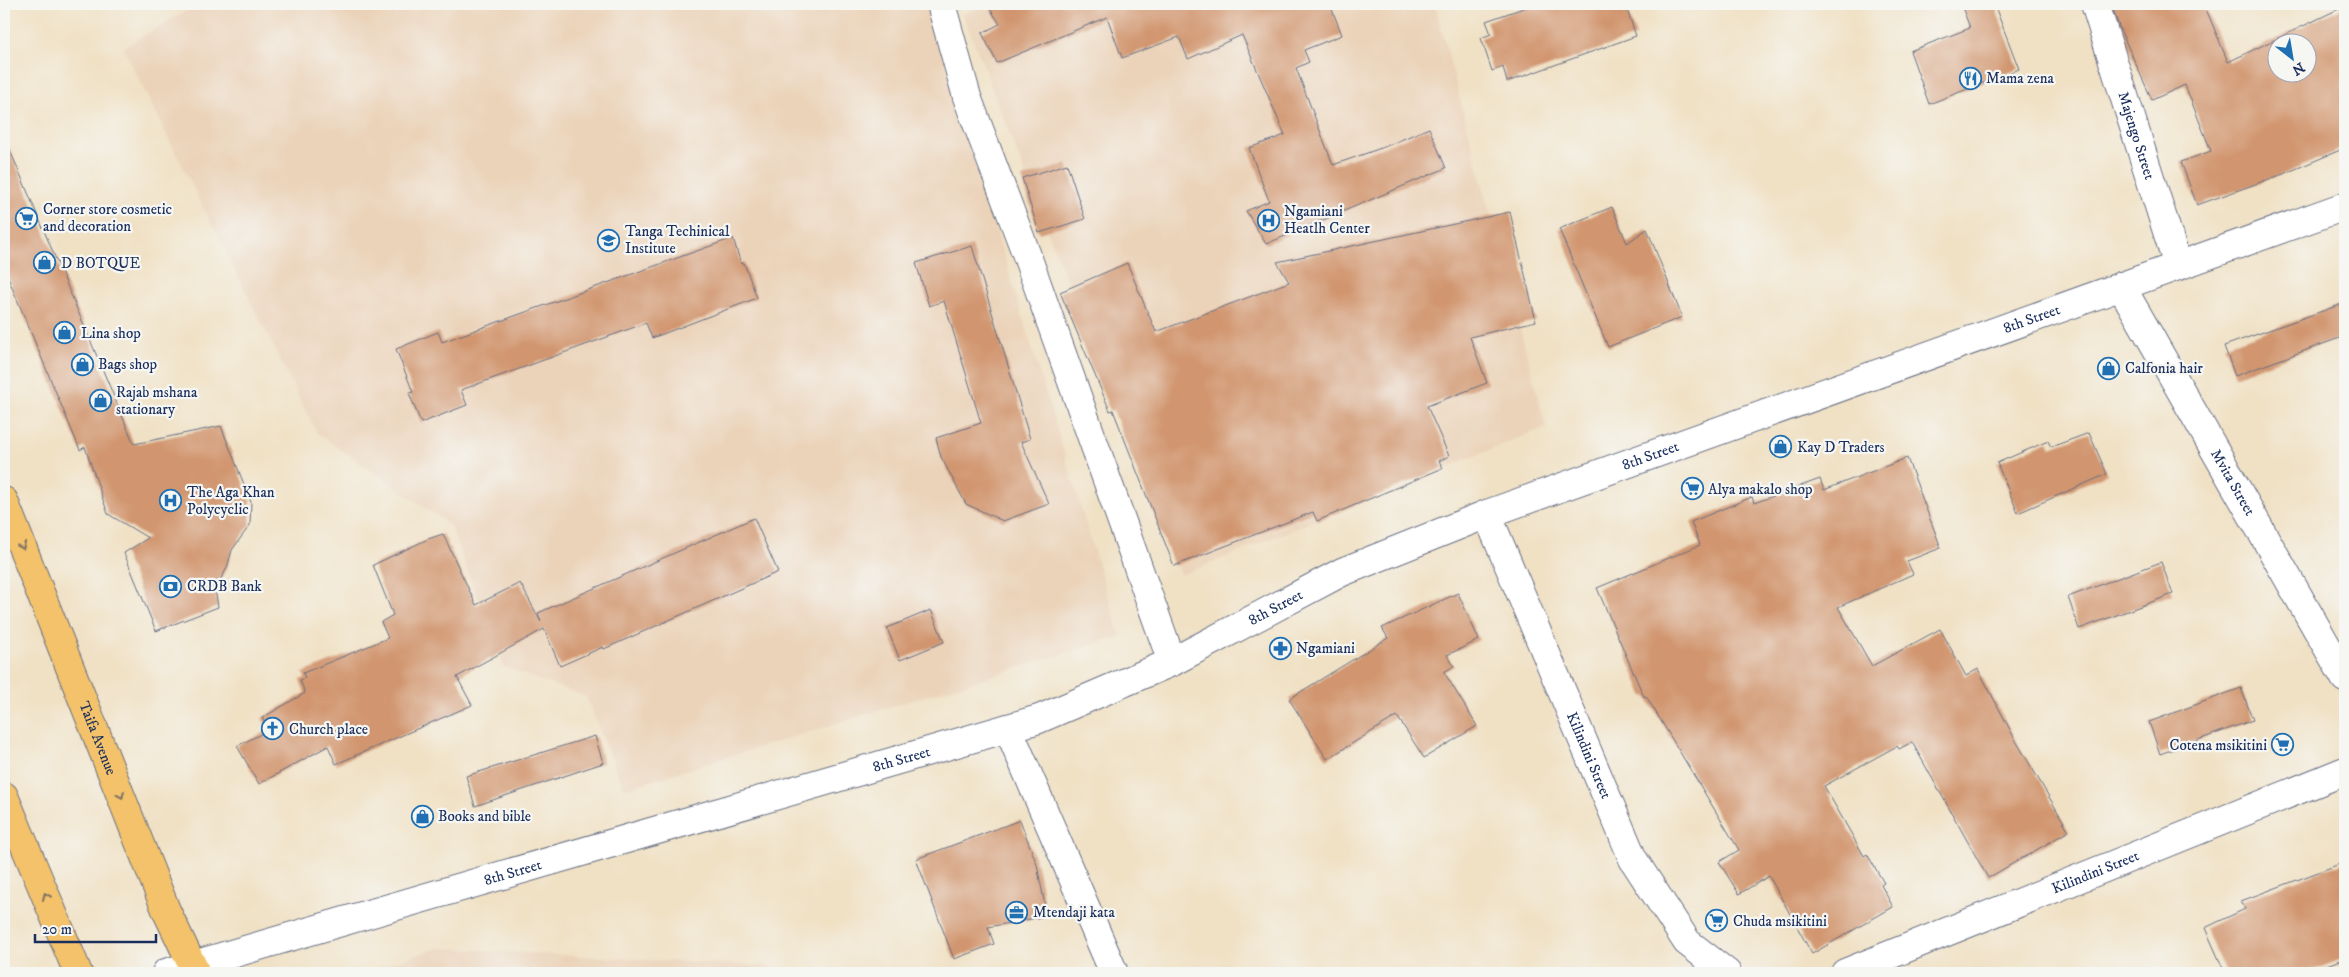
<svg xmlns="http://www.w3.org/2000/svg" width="2349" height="977" font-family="'IM FELL DW Pica',serif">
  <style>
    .built { fill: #ebd3b9 }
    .building { fill: #d19670; fill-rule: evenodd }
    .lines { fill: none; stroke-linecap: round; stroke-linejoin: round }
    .minor-casing { stroke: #666d82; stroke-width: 30 }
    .major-casing { stroke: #666d82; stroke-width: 30 }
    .minor { stroke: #fff; stroke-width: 28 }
    .major { stroke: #f3c26a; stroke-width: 28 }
    .oneway { stroke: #7c7163 }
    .labels { text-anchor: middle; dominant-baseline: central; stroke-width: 4.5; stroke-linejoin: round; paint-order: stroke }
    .poi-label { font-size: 15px; fill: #1b2f5e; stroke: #f6f6f2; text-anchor: start }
    .street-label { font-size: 15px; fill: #1b2f5e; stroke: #f6f6f2 }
  </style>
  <rect width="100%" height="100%" fill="#f6f6f2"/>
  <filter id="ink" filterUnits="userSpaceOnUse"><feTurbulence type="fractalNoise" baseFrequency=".02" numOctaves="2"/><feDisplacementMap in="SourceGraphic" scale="10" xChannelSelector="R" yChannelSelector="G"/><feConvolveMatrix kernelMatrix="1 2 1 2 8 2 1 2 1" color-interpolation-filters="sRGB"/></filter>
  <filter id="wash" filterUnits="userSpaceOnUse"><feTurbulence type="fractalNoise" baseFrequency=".0096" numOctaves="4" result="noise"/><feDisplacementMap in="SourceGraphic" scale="20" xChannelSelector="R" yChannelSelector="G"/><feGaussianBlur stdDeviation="1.12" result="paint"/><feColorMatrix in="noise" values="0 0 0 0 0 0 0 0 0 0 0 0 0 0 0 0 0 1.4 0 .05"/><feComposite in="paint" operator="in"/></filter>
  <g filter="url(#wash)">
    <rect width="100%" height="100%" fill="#f0e1c5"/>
    <path class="built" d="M198,4H927L1120,636L624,789L586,697L504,667L450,525L317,433L123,48Z
      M983,4H1435L1546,427L1181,575L963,14Z
      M438,948L795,968L798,973H359Z"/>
    <g id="blocks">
      <path class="building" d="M987,4H1330L1342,35L1304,50L1309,62L1296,68L1333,165L1384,147L1429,128L1446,168L1266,244L1246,211L1269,201L1249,148L1285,135L1242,35L1188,59L1179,37L1122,58L1107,17L997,63L982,33L1000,24Z
        M1535,4H1625L1636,36L1507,82L1503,67L1492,71L1481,38L1491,34L1486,21Z
        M1961,4H1994L2019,69L1929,104L1910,51L1970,28Z
        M2111,4H2204L2228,62L2345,6V148L2286,173L2197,205L2181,162L2211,151L2185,85L2152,100L2120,29ZM2276,42H2306V72H2276Z
        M4,136L134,444L221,426L251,502L250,525L232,550L227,568L215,589L218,607L156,631L124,553L148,538L108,514L85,447L80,450L4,268Z
        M1067,164L1085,219L1039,233L1022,178Z
        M1612,207L1627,243L1647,229L1682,317L1608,347L1559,229Z
        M1510,212L1536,321L1470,337L1487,383L1427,406L1449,456L1439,461L1443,468L1317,521L1313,512L1174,566L1113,410L1110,411L1060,292L1127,263L1156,332L1289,282L1277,262Z
        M733,238L741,264L744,263L757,298L652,338L646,323L461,390L467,405L421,423L409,393L413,392L396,349L438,332L442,342Z
        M972,246L1030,439L1021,442L1049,504L1003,521L966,504L941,457L936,438L981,423L944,301L929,306L916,263Z
        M2345,303V336L2235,376L2224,346Z
        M2089,433L2107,474L2018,513L1997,463L2048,441L2051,447Z
        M1907,458L1941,548L1907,561L1913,574L1838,607L1872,666L1940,629L1966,676L1978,669L2015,739L2069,831L1988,878L1912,742L1899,749L1897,746L1824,786L1864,856L1867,854L1884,883L1881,885L1893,907L1812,954L1769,876L1739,894L1719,862L1739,850L1646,696L1644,697L1597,588L1700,545L1691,522L1752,497L1754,503L1820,479L1824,490Z
        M754,518L778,572L604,649L603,647L560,666L544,629L457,677L472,705L336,764L328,746L259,784L237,746L269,730L262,718L305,693L300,680L305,678L303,673L388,638L381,622L393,615L373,565L428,539L443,534L476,605L520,583L541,622L538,613Z
        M2161,562L2173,594L2079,629L2068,597Z
        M1458,593L1479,640L1447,655L1454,666L1444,672L1477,726L1424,758L1397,716L1327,759L1289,699L1388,638L1382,628Z
        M931,610L944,642L900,660L887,628Z
        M2241,688L2253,720L2160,754L2149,722Z
        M595,736L603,763L475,806L466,776Z
        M1020,820L1037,865L1047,916L988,927L994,944L954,959L916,859Z
        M2345,862V958L2306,973H2225L2205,928L2245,909L2241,901Z"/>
    </g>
  </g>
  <g filter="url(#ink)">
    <use href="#blocks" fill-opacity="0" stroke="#666d82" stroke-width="1"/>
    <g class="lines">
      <defs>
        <g id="minor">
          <path d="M941,4L967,97L1026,253L1172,662"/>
          <path id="s1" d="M2095,4L2178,266"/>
          <path id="s2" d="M2121,286L2345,678"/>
          <path id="s3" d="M1487,514L1633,859L1687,942L1727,973"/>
          <path d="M1008,728L1114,973"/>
          <path id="s4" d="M166,973L1039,719L1172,662L1342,572L1487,514L2345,206"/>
          <path id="s5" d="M1845,973L2345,771"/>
        </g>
        <g id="major">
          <path id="s6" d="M4,501L166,910L196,973"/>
          <path d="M4,796L78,973"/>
        </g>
      </defs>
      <use href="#minor" class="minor-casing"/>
      <use href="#major" class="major-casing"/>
      <use href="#minor" class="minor"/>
      <use href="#major" class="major"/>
    </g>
    <defs><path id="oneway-chevron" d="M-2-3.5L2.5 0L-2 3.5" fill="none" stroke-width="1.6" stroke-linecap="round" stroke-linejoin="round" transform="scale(1.25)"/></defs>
    <g class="oneway">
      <use href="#oneway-chevron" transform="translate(22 546) rotate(68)"/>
      <use href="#oneway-chevron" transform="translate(121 795) rotate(68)"/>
      <use href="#oneway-chevron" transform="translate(46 896) rotate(-113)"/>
    </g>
  </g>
  <defs>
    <symbol id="restaurant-ring" viewBox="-11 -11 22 22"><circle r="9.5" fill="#f6f6f2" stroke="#1f6fb2" stroke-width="1.5"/><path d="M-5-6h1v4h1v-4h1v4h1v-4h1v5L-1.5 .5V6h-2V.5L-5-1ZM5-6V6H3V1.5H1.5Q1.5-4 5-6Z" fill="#1f6fb2"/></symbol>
    <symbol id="supermarket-ring" viewBox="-11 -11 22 22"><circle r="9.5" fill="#f6f6f2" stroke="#1f6fb2" stroke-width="1.5"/><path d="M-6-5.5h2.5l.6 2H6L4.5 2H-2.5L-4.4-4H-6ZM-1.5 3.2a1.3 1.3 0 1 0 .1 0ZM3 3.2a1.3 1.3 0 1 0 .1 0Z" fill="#1f6fb2"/></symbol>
    <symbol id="hospital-ring" viewBox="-11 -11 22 22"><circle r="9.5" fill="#f6f6f2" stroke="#1f6fb2" stroke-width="1.5"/><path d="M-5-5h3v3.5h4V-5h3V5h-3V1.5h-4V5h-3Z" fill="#1f6fb2"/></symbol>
    <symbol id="university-ring" viewBox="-11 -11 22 22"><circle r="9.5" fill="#f6f6f2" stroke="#1f6fb2" stroke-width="1.5"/><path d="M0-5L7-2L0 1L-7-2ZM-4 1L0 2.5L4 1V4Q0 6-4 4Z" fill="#1f6fb2"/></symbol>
    <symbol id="shop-ring" viewBox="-11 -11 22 22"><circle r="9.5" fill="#f6f6f2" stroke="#1f6fb2" stroke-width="1.5"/><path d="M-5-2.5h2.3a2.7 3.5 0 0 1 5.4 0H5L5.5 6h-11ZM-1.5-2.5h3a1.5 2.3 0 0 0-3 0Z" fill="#1f6fb2"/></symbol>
    <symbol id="bank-ring" viewBox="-11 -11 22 22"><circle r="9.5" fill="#f6f6f2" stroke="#1f6fb2" stroke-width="1.5"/><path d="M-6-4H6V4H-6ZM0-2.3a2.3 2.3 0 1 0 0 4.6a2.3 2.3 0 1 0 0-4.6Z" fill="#1f6fb2"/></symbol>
    <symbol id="pharmacy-ring" viewBox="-11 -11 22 22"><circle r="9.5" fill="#f6f6f2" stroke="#1f6fb2" stroke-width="1.5"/><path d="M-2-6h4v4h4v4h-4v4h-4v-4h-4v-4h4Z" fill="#1f6fb2"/></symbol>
    <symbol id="church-ring" viewBox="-11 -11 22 22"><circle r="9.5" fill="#f6f6f2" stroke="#1f6fb2" stroke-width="1.5"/><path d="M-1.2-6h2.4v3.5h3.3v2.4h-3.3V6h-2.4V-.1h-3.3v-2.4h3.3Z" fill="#1f6fb2"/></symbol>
    <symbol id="office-ring" viewBox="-11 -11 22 22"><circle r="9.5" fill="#f6f6f2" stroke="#1f6fb2" stroke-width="1.5"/><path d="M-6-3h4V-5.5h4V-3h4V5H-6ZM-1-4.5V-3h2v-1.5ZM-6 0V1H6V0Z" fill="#1f6fb2"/></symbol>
  </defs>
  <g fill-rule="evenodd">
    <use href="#restaurant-ring" x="1958" y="66" width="25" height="25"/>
    <use href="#supermarket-ring" x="14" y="206" width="25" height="25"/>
    <use href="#hospital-ring" x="1256" y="208" width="25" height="25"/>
    <use href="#university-ring" x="596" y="228" width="25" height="25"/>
    <use href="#shop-ring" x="32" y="250" width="25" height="25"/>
    <use href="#shop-ring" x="52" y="320" width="25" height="25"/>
    <use href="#shop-ring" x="70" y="352" width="25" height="25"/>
    <use href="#shop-ring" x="2096" y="356" width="25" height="25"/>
    <use href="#shop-ring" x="88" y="388" width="25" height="25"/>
    <use href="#shop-ring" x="1768" y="434" width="25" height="25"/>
    <use href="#supermarket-ring" x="1680" y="476" width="25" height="25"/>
    <use href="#hospital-ring" x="158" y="488" width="25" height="25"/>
    <use href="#bank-ring" x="158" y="574" width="25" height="25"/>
    <use href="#pharmacy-ring" x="1268" y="636" width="25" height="25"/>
    <use href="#church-ring" x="260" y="716" width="25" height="25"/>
    <use href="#supermarket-ring" x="2270" y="732" width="25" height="25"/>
    <use href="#shop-ring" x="410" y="804" width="25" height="25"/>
    <use href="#office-ring" x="1004" y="900" width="25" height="25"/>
    <use href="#supermarket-ring" x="1704" y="908" width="25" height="25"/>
  </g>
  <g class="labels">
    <g class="poi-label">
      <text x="1986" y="78">Mama zena</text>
      <text x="43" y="209">Corner store cosmetic<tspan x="43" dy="17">and decoration</tspan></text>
      <text x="1284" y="211">Ngamiani<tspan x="1284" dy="17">Heatlh Center</tspan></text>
      <text x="625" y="231">Tanga Techinical<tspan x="625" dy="17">Institute</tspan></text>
      <text x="61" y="263">D BOTQUE</text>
      <text x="81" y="333">Lina shop</text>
      <text x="98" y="364">Bags shop</text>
      <text x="2125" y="368">Calfonia hair</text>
      <text x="116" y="392">Rajab mshana<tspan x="116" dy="17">stationary</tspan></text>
      <text x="1797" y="447">Kay D Traders</text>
      <text x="1708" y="489">Alya makalo shop</text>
      <text x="187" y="492">The Aga Khan<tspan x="187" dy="17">Polycyclic</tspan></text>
      <text x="187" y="586">CRDB Bank</text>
      <text x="1296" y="648">Ngamiani</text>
      <text x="289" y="729">Church place</text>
      <text x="2267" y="745" text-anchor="end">Cotena msikitini</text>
      <text x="438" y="816">Books and bible</text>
      <text x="1033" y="912">Mtendaji kata</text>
      <text x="1733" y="921">Chuda msikitini</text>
    </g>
    <g class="street-label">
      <text stroke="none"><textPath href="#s1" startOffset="138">Majengo Street</textPath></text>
      <text stroke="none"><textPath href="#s4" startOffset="1981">8th Street</textPath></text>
      <text stroke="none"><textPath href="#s4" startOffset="1576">8th Street</textPath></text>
      <text stroke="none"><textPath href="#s2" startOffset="226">Mvita Street</textPath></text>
      <text stroke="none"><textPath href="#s4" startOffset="1171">8th Street</textPath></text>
      <text stroke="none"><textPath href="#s6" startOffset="255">Taifa Avenue</textPath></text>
      <text stroke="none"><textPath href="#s3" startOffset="262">Kilindini Street</textPath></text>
      <text stroke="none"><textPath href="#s4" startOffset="766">8th Street</textPath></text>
      <text stroke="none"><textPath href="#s4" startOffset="361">8th Street</textPath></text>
      <text stroke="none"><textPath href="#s5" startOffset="270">Kilindini Street</textPath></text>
    </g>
  </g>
  <rect width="2349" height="977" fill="none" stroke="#f6f6f2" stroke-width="20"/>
  <g transform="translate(2292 58) rotate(149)"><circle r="24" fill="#f6f6f2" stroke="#9ea6b7"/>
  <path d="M0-4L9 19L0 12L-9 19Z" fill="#1f6fb2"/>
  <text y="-8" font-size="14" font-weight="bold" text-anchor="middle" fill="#1b2f5e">N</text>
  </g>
  <path d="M35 934v8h121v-8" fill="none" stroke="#1b2f5e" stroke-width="2.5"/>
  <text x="42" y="934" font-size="15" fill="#1b2f5e" stroke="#f6f6f2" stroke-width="4" paint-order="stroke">20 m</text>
</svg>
